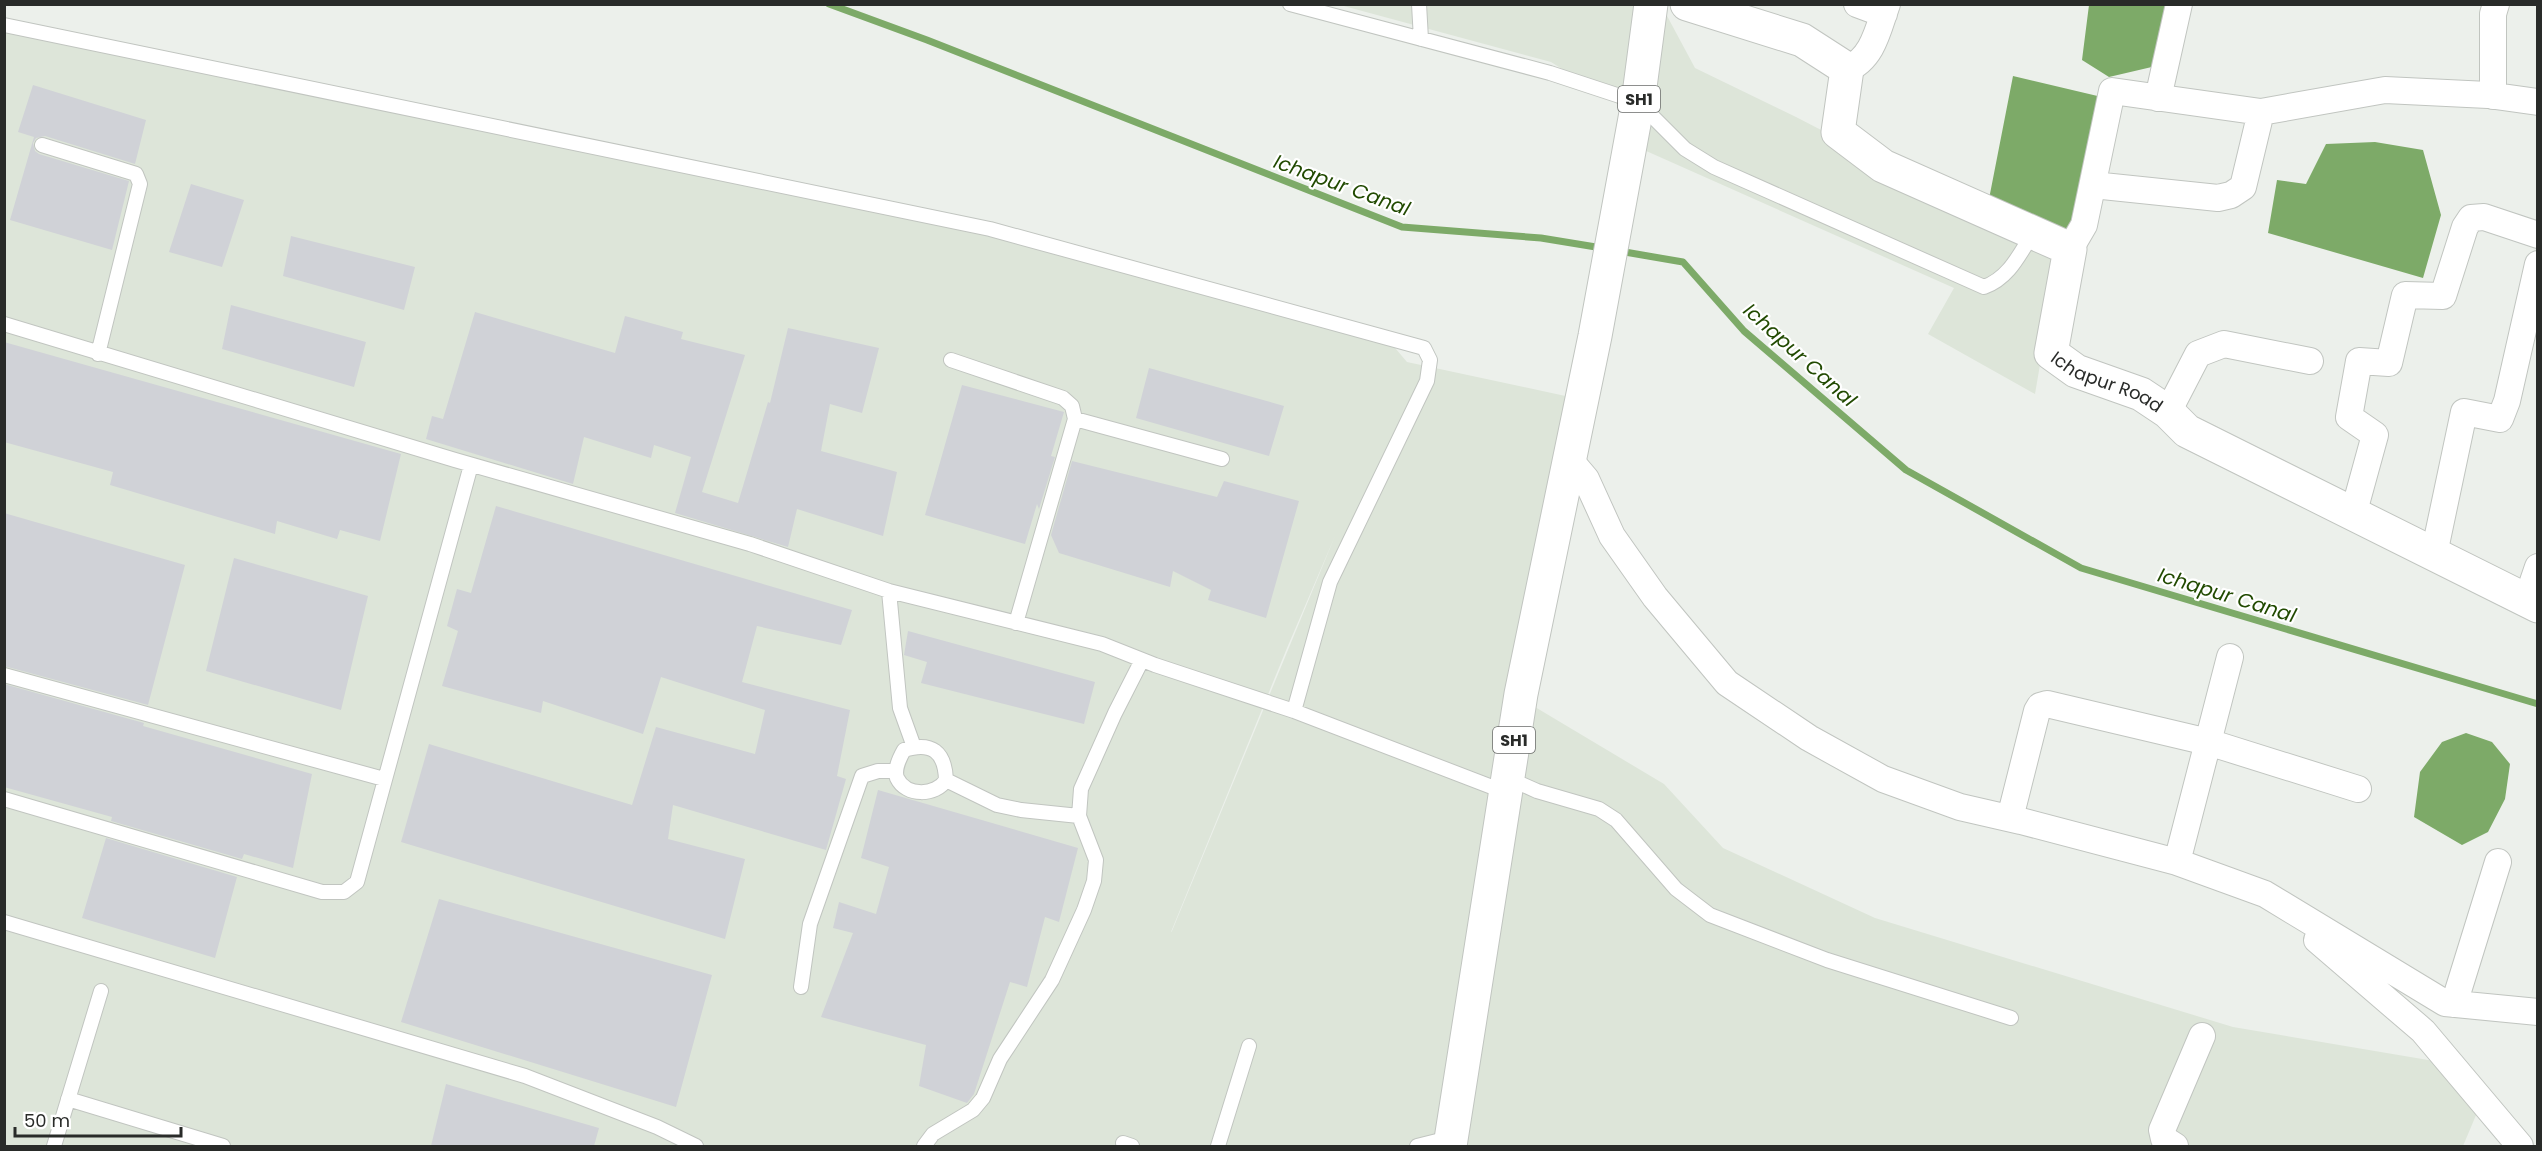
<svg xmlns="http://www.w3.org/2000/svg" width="2542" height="1151" font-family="Poppins,sans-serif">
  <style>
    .built { fill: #dde5d9; fill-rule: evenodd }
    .water { fill: #7daa68 }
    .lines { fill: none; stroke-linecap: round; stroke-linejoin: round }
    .stream { stroke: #7daa68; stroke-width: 7 }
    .building { fill: #d0d2d7 }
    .lane-casing { stroke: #c1c5c0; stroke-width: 16 }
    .street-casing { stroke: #c1c5c0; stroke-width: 28 }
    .secondary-casing { stroke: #c1c5c0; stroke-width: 35 }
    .primary-casing { stroke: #c1c5c0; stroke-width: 35 }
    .lane { stroke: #fff; stroke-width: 14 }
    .street { stroke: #fff; stroke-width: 26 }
    .secondary { stroke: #fff; stroke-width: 33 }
    .primary { stroke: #fff; stroke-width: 33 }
    .labels { text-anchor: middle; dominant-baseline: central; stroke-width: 4.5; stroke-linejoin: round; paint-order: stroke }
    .shield { fill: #fff; stroke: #696b69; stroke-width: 1.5 }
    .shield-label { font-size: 16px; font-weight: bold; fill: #292b29 }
    .street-label { font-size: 18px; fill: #292b29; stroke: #fff }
    .water-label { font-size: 20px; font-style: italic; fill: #214a01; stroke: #fff }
  </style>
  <rect width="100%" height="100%" fill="#ecf0eb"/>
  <path class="built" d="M1340,5H1650L1630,112L1551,62Z
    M1666,14L1695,68L1796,117L2059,253L2035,394L1928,334L1954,288L1644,150Z
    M4,29L1004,234L1390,342L1407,362L1570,397L1442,1146H5ZM1335,536L1172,931L1171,932L1287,648Z
    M1530,704L1664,784L1723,848L1875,918L2233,1027L2434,1061L2479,1108L2463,1146H1458Z"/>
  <path class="water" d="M2089,5H2171L2156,66L2109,77L2082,60Z
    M2013,76L2106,98L2077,220L2064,233L1989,199Z
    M2375,142L2423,150L2441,215L2423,278L2268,233L2277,180L2306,184L2326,144Z
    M2466,733L2492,742L2510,764L2505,799L2488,832L2462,845L2414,817L2420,772L2442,742Z"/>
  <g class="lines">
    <path class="stream" d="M829,4L927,40L1402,227L1541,238L1602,248
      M1619,251L1683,262L1744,331L1906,470L2081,568L2538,704"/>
  </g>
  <path class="building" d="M33,85L146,120L135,164L45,136L36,138L33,143L35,151L39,154L129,181L112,250L10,220L34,137L18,132Z
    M191,184L244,200L222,267L169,252Z
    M291,236L415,267L404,310L283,276Z
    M231,305L366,342L354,387L222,349Z
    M475,312L615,353L625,316L683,332L681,339L745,355L702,492L738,503L768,402L770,403L788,328L879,348L862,413L830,404L821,451L897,472L883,536L797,509L788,547L675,513L691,457L654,445L651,458L584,437L573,484L426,439L432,416L443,419Z
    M4,342L401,454L380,541L340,530L337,539L277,521L275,534L110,485L113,472L4,442Z
    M1149,368L1284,406L1269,456L1136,418Z
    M962,385L1064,412L1051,456L1055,457L1039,509L1037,504L1025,544L925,515Z
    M1072,461L1217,497L1224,481L1299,501L1266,618L1208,600L1211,590L1173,571L1170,587L1059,553L1051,535Z
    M496,506L852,610L841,645L757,626L742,682L850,710L837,776L846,779L826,850L673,805L668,839L745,859L725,939L401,842L429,744L632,805L656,727L755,754L765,710L661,677L643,734L543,701L541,713L442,686L458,631L447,626L457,589L471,593Z
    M4,513L185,565L148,705L4,666Z
    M234,558L368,596L341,710L206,671Z
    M908,631L1095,682L1084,724L921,683L927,662L904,655Z
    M4,684L144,723L143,726L312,774L293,868L244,854L242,859L111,821L112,817L4,787Z
    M878,790L1078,848L1059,922L1045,917L1027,987L1010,982L974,1094L967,1103L919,1086L926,1045L821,1017L853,933L833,928L839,902L876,914L889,867L861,858Z
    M106,838L237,877L215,958L82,918Z
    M439,899L712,975L676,1107L401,1022Z
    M446,1084L599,1128L594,1146H431Z"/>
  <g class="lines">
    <defs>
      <path id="lane" d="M1290,4L1550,73L1638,102L1685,149L1714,167L1984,287C2009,278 2019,255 2033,233
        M1419,4L1421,39
        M4,25L990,229L1424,348L1430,360L1427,381L1330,582L1294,711
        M42,145L136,174L140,184L98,354
        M4,324L455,460L750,544L889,591L1102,644L1155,665L1294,711L1505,792
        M951,360L1063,398L1072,406L1075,419L1016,623
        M1075,419L1222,459
        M889,591L900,708L914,747
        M4,675L384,779
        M1508,778L1537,791L1599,809L1616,820L1676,889L1710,915L1827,960L2011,1018
        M946,780C936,796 906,797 897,778C894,770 900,757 904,750C932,741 945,752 946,780L997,805L1021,810L1079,816
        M4,799L322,892H344L357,882L471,465
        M4,922L525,1076L657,1127L696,1146
        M801,987L810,924L862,776L878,771H896
        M68,1099L223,1146
        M1123,1143L1132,1146
        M54,1146L101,991
        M924,1146L933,1134L973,1110L983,1098L1000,1059L1052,980L1084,910L1094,881L1096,860L1079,816L1081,789L1115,713L1142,660
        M1218,1146L1249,1046
        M1417,1146L1449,1138"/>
      <path id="street" d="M1857,4L1884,14
        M1847,69C1873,59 1878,29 1887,4
        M2493,96V14L2496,4
        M2158,98L2179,4
        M2093,185L2218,198L2231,195L2243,187L2261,112
        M2070,249L2084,225L2112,91L2261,112L2385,90L2488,95L2538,102
        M2168,412L2198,354L2224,344L2310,361
        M1569,459L1586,479L1612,536L1655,597L1727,683L1809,738L1883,779L1960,807L2021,821L2177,862L2265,894L2445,1003L2538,1012
        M2353,515L2375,435L2349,417L2359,361L2389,363L2405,295L2443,296L2465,227L2471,218L2484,217L2538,235
        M2434,554L2464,412L2500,419L2507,401L2538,264
        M2526,602L2538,567
        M2010,818L2037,711L2040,706L2047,704L2208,742L2358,789
        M2177,862L2230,657
        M2317,940L2423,1031L2520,1146
        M2454,1004L2498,862
        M2175,1146L2164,1139L2162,1130L2202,1036"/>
      <g id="secondary">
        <path id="s1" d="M1687,4L1802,40L1847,69L1838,132L1883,166L2070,249L2051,353L2076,371L2141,394L2168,412L2187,431L2538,606"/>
      </g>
      <path id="primary" d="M1450,1146L1521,694L1595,336L1638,102L1651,4"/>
    </defs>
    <use href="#lane" class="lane-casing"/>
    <use href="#street" class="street-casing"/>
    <use href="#secondary" class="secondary-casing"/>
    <use href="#primary" class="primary-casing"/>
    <use href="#lane" class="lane"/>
    <use href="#street" class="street"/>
    <use href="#secondary" class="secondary"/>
    <use href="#primary" class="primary"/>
  </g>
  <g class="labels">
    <g class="shield">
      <rect x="1618" y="86" width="42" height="26" rx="4.5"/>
      <rect x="1493" y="727" width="42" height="26" rx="4.5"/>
    </g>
    <g class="shield-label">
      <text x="1639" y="99">SH1</text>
      <text x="1514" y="740">SH1</text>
    </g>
    <g class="street-label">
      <text stroke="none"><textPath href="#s1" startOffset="668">Ichapur Road</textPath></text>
    </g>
    <g class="water-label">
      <text transform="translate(1342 185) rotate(20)">Ichapur Canal</text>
      <text transform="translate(1800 355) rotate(42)">Ichapur Canal</text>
      <text transform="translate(2227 595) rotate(17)">Ichapur Canal</text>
    </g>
  </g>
  <rect width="2542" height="1151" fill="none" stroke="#292b29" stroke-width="12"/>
  <path d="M15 1127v9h166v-9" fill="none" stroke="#292b29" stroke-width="3"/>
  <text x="24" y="1127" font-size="18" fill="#292b29" stroke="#ffffff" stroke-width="4.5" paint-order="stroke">50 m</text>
</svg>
